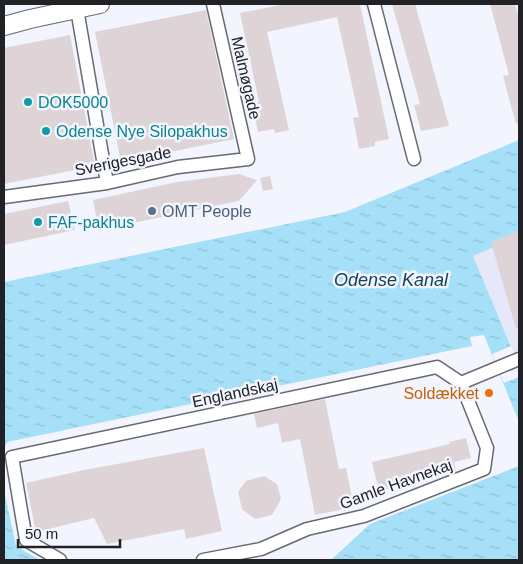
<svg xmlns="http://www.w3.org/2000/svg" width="523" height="564" font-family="Helvetica,sans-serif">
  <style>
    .built { fill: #e4e8f8 }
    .water { fill: url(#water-ripples) }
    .pier { fill: #f2f5fd }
    .building { fill: #ded4d8 }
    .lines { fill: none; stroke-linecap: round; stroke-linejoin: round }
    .street-casing { stroke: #686a71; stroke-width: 15 }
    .secondary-casing { stroke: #686a71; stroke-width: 20 }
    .street { stroke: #fff; stroke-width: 12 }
    .secondary { stroke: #fff; stroke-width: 18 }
    .culture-dot { fill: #0f9aa8; stroke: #f2f5fd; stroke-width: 2 }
    .service-dot { fill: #5c6f8a; stroke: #f2f5fd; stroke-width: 2 }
    .food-dot { fill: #e8710a; stroke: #f2f5fd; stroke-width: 2 }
    .labels { text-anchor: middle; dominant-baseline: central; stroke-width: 5; stroke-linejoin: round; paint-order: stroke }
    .street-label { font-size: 16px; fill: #212225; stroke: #f2f5fd }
    .culture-label { font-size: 16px; fill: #0d838f; stroke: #f2f5fd; text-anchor: start }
    .service-label { font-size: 16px; fill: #4e5e75; stroke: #f2f5fd; text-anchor: start }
    .food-label { font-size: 16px; fill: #c56008; stroke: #f2f5fd; text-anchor: end }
    .water-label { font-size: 18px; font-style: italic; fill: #134355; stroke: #f2f5fd }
  </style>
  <defs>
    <pattern id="water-ripples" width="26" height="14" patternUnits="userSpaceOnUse" patternTransform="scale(1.25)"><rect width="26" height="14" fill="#a5dff8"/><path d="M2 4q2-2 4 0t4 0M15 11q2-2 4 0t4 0" fill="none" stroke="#8ebfd4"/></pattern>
  </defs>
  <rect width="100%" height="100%" fill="#f2f5fd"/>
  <path class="built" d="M519,236V365L473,256Z"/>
  <path class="water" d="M519,140V236L473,256L519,366V422L484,335L470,337L472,346L7,442L4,451V282L345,212Z
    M519,466V560H331L370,524Z
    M4,490L16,546L40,560H4Z"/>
  <path class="pier" d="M511,346L519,366V377L504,383L492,354Z"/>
  <path class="building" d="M285,4H360L389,139L375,142V146L359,149L353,118L359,117L337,17L267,32L289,130L275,133L274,129L258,132L252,103L259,102L240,13Z
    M392,4H415L449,126L421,131L414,105L420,104Z
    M490,4H515L519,19V123L516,124L503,76L509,75Z
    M206,10L234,139L121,162L95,32Z
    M70,35L95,166L4,184V48Z
    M239,174L257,180L239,201L99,230L93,200L177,182Z
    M270,176L273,189L263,191L260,178Z
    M68,201L75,230L4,245V214Z
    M519,231V328L516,329L491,242Z
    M325,399L339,469L346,468L354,507L315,515L300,439L282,443L278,423L257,428L254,414Z
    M466,438L471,458L454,462L456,471L445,475L379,491L372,462L450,444L449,442Z
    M204,448L222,531L186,539L184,529L107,544L94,518L36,532L26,483L84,470Z
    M264,476L277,484L281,499L272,515L255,519L242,509L238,492L246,481Z"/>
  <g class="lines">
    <defs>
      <path id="street" d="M374,4L414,159
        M77,9L107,183
        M4,197L107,183L178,167L248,159L213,4
        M461,383L519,359
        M60,560L26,540L12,457L437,367L461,383
        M203,560L261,549L307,529L364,516L484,469L487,448L461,383"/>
      <path id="secondary" d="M4,26L30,19L100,4"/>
    </defs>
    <use href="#street" class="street-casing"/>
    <use href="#secondary" class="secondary-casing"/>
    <use href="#street" class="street"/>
    <use href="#secondary" class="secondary"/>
  </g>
  <g class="culture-dot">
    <circle cx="28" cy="102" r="5"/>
    <circle cx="46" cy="131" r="5"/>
    <circle cx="38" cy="222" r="5"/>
  </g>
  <circle class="service-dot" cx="152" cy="211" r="5"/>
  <circle class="food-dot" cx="489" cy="393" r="5"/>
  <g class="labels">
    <g class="street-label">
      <text transform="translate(246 78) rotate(77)">Malmøgade</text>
      <text transform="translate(123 161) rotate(-11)">Sverigesgade</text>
      <text transform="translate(235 393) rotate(-12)">Englandskaj</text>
      <text transform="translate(396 484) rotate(-20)">Gamle Havnekaj</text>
    </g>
    <g class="culture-label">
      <text x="38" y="102">DOK5000</text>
      <text x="56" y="131">Odense Nye Silopakhus</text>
      <text x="48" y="222">FAF-pakhus</text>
    </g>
    <g class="service-label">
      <text x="162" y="211">OMT People</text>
    </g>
    <g class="food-label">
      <text x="479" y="393">Soldækket</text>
    </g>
    <g class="water-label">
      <text x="391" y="280">Odense Kanal</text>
    </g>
  </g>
  <rect width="523" height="564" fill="none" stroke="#212225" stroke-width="10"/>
  <path d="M18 539v8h102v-8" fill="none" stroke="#212225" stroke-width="2.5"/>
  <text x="25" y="539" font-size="15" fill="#212225" stroke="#f2f5fd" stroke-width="4" paint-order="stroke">50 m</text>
</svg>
